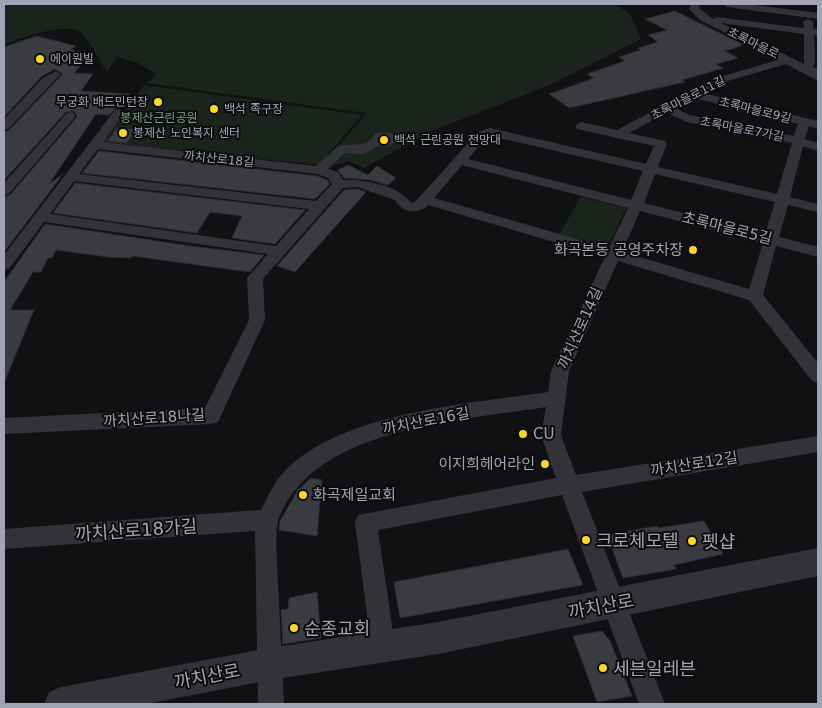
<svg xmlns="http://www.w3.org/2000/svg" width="822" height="708" font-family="'DejaVu Sans','Noto Sans KR',sans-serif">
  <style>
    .green { fill: #1b231d }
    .building { fill: #3a3b41; stroke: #2c2b2f }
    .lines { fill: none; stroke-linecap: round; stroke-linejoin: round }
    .minor { fill: #323238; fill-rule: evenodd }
    .tertiary { fill: #323238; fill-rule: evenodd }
    .poi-dot { fill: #ffd71d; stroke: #0c0c0e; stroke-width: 2 }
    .labels { text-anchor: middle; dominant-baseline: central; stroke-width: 4; stroke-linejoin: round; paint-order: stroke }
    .far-street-label { font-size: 12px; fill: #a1a4b5; stroke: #0c0c0e }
    .far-poi-label { font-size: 12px; fill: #a1a4b5; stroke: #0c0c0e; text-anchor: start }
    .far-park-label { font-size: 12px; fill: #76a280; stroke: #0c0c0e }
    .street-label { font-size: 15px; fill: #a1a4b5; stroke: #0c0c0e }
    .poi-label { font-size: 15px; fill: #a1a4b5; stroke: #0c0c0e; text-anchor: end }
    .near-street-label { font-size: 18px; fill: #a1a4b5; stroke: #0c0c0e }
    .near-poi-label { font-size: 18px; fill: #a1a4b5; stroke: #0c0c0e; text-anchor: start }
  </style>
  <rect width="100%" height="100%" fill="#111113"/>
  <path class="green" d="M26,4H607C632,9 632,17 641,39L547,86L434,130L364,168L347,161L329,167L324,164L366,113L147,83L156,74L138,63L117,57L107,72C99,60 92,44 81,33C69,21 19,38 4,45V5Z
    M144,85L362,115L319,165L101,142Z
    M581,197L626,208L608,247L559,234Z"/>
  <path class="building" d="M675,11L744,45L725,51L738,58L716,64L723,68L682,80L685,82L569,108L549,94L594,78L587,74L625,61L619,57L641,50L638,48L658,42L648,35L667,30L645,19Z
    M37,36L76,46L71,49L81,53L76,56L86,60L74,73L93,74L81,91L130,94L109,115L96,114L49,184L63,174L4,252V197L10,195L77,117L75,111L66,112L4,180V132L9,130L63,74L55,69L42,76L4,117V47Z
    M116,129H136L127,143L108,141Z
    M99,151L317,176L327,180L330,184L315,199L82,173Z
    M348,165L368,175L377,166L396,178L388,185L371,180L344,178L338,170Z
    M75,183L305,210L275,244L232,238L242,216L210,212L197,233L53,213Z
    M357,189L366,192L295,272L277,266L344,190Z
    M45,224L190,246L264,255L250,272L132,256L131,258L108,257L56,250L52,258H48L41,272H33L10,310H34L4,383V282Z
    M311,478L322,480L317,536L279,530L280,521L298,490Z
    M704,521L723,554L674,565L676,569L623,578L607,535L657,526L658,528Z
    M568,549L583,585L400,618L394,582Z
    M317,592L321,638L283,644L281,610L288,609L289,598Z
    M602,631L610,641L632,696L597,702L573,636Z"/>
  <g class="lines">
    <path class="minor" d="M691,4H699V8L713,19L717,17L804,28L803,22L808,19L813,22V29L818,30V36L814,35L815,62L813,67L818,68V81L786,64L721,83L703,93L818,121V129L809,126L805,139L818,143V151L803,146L790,197L818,204V212L788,205L779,237L818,247V257L776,246L763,295L818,363V383L812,381L749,300L618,261L569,371L561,435L576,475L818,436V452L582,492L665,704H639L562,495L378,530L395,646L392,655L383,658L374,655L371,646L355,522L358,515L556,478L541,435L546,407C461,421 314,426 278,520C276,527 277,536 276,543L284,704H258L255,531L4,549V529L261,510C267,499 273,484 282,474C338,412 469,404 548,392L551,371L605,257L428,205C418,216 401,212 395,200L357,187L343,188L263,279L265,320L218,422L211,424L4,434V418L205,408L249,320L247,278L268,254L44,222L9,269L4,270V255L115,110L119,109L125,112L103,142L316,166L338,146C354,142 365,150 376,133H394L396,140L389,147L378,146L364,154L345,153L328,169L338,172L343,180C364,179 399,185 411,203L415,202L478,132L490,128L646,164L654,146L577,129L575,126L581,122L617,130L713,79L778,60L700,20L689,9ZM721,23L804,34V64ZM694,98L798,124L794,136L690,115L675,108ZM667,113L687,122L792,143L777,194L658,167L667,144L665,141L629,133ZM491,136L643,171L631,200L468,159L486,138ZM98,149L317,174L328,178L332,184L316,201L79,174ZM462,165L628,208L609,248L434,198ZM655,174L775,202L765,234L644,203ZM74,181L309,209L276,246L50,214ZM640,211L763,243L749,289L622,252Z
      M723,4H746L818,13V19L727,7Z
      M56,71L61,74L8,129L4,130V119L43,78Z
      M71,112L75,113V117L9,194L4,195V183L67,113Z"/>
    <path class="tertiary" d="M818,548V576L438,654L270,680L146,704H44L49,692L61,687L270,648L438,622Z"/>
  </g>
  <g class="poi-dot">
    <circle cx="40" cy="59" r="5"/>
    <circle cx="158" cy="102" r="5"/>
    <circle cx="214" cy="109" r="5"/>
    <circle cx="123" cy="133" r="5"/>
    <circle cx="384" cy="140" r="5"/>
    <circle cx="693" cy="250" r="5"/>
    <circle cx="523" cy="434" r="5"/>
    <circle cx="545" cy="464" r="5"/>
    <circle cx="303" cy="495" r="5"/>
    <circle cx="586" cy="540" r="5"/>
    <circle cx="692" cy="541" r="5"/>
    <circle cx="294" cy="628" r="5"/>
    <circle cx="603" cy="668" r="5"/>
  </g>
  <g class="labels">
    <g class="far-street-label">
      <text transform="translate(753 43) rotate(26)">초록마을로</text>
      <text transform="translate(688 98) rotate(-27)">초록마을로11길</text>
      <text transform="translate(755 110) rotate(14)">초록마을로9길</text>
      <text transform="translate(742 129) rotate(11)">초록마을로7가길</text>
      <text transform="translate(219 159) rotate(6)">까치산로18길</text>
    </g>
    <g class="far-poi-label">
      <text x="50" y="59">에이원빌</text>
      <text x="148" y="102" text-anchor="end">무궁화 배드민턴장</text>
      <text x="224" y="109">백석 족구장</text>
      <text x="133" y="133">봉제산 노인복지 센터</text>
      <text x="394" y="140">백석 근린공원 전망대</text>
    </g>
    <g class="far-park-label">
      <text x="159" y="118">봉제산근린공원</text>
    </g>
    <g class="street-label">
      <text transform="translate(727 228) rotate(14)">초록마을로5길</text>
      <text transform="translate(580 328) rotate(-66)">까치산로14길</text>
      <text transform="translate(154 418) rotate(-4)">까치산로18나길</text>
      <text transform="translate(426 421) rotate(-11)">까치산로16길</text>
      <text transform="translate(694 464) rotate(-9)">까치산로12길</text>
    </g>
    <g class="poi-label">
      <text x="683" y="250">화곡본동 공영주차장</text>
      <text x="533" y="434" text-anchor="start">CU</text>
      <text x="535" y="464">이지희헤어라인</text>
      <text x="313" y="495" text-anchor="start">화곡제일교회</text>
    </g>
    <g class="near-street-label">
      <text transform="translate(136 530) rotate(-4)">까치산로18가길</text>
      <text transform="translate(601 606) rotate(-11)">까치산로</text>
      <text transform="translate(207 676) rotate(-11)">까치산로</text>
    </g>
    <g class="near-poi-label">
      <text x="596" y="540">크로체모텔</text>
      <text x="702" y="541">펫샵</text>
      <text x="304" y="628">순종교회</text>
      <text x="613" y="668">세븐일레븐</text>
    </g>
  </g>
  <rect width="822" height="708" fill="none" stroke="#a1a4b5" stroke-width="10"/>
</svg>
